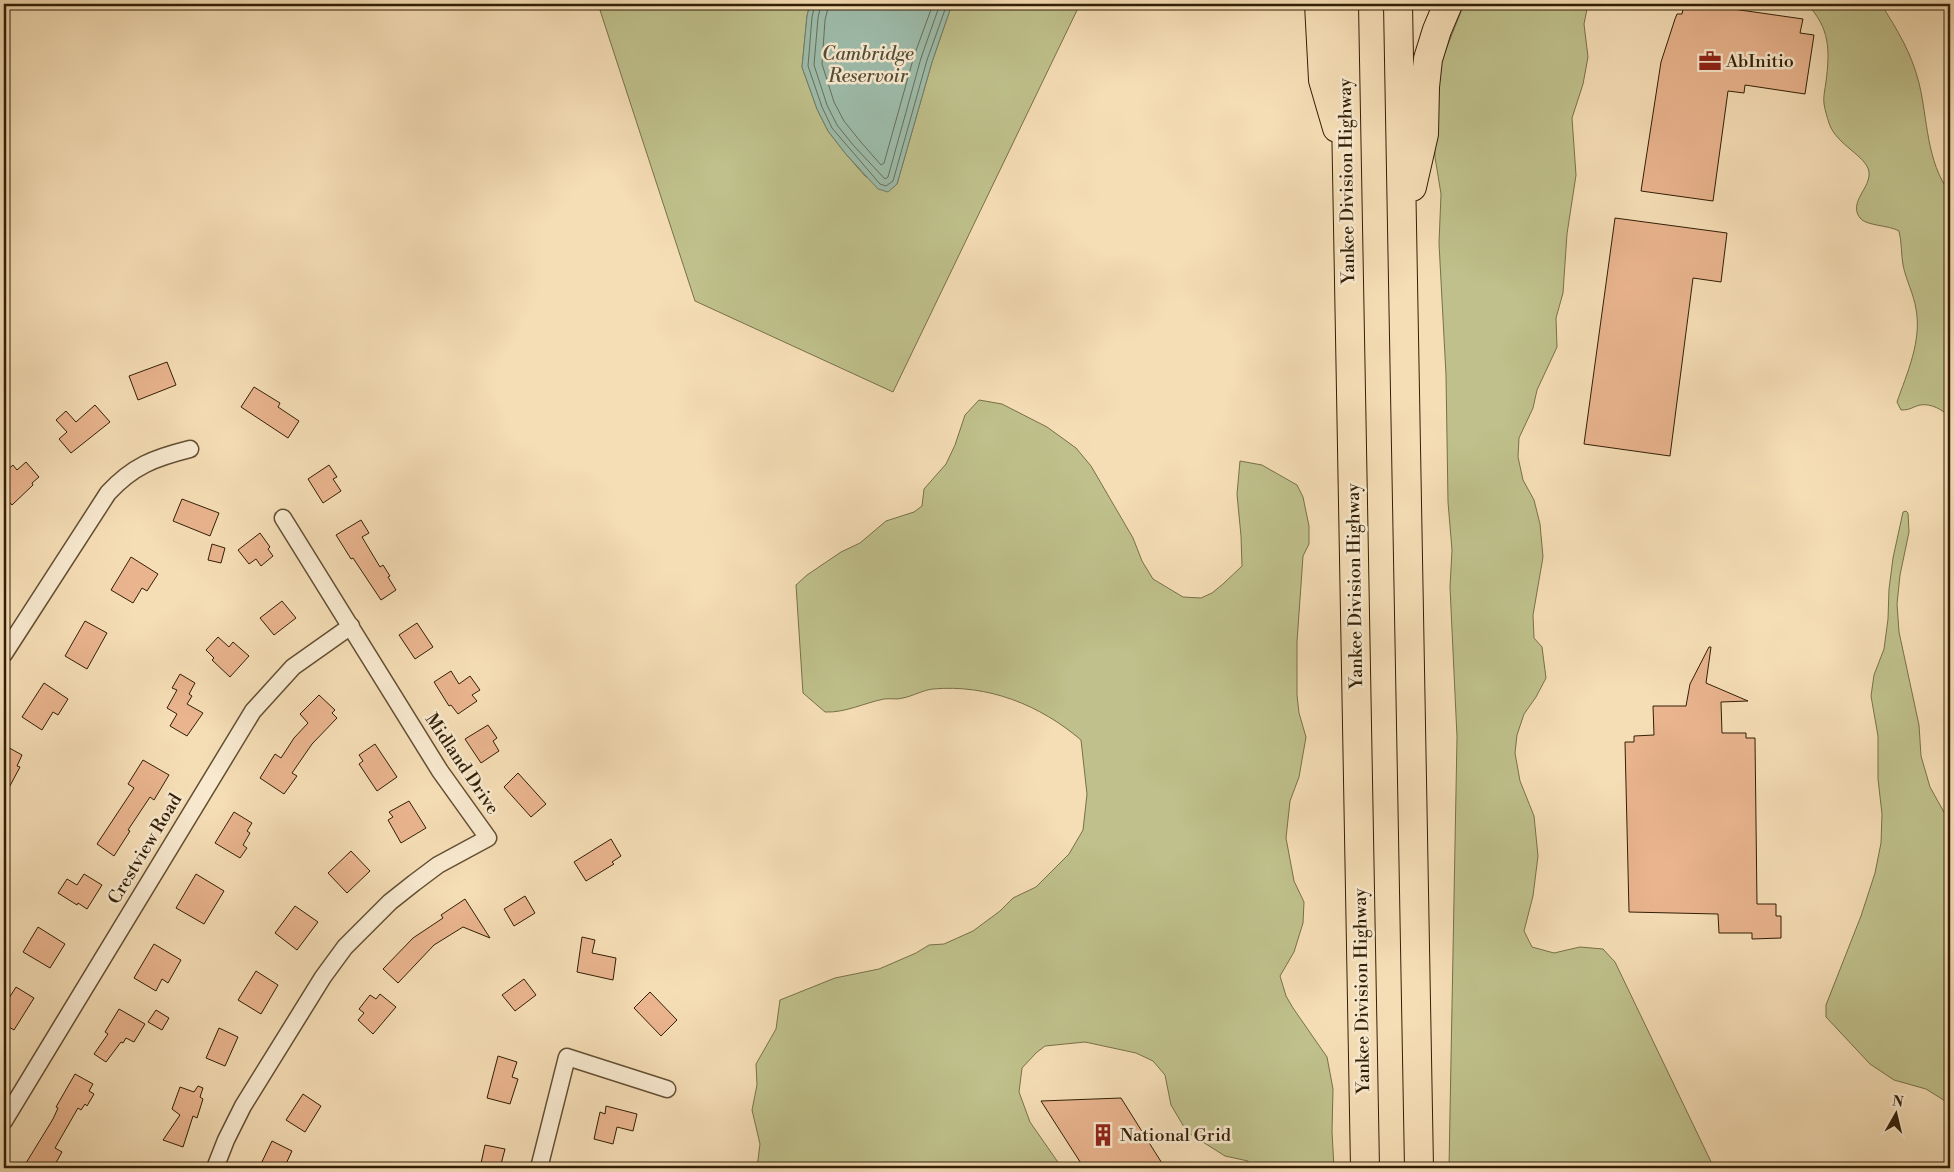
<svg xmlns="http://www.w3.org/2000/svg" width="1954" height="1172" font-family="'Libre Bodoni',serif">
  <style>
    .green { fill: #bfc08b; stroke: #787048 }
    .water { fill: #9dbcab; stroke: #727d69 }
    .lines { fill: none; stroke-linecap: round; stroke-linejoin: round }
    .shore { stroke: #686e58; stroke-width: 1 }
    .building { fill: #e9b48e; stroke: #321f06 }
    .minor-casing { stroke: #634e32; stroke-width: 19 }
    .motorway-casing { stroke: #321f06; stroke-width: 30 }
    .minor { stroke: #f8e9cf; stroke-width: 16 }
    .motorway { stroke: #f5ddb5; stroke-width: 28 }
    .labels { text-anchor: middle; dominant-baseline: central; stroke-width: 5; stroke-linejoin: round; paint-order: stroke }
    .poi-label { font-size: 18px; fill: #321f06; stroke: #f8e9cf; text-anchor: start }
    .street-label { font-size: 18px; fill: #321f06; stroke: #f8e9cf }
    .water-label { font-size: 19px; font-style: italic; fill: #524e38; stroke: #f8e9cf }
  </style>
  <rect width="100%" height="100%" fill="#f5ddb5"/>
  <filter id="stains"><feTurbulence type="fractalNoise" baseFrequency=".004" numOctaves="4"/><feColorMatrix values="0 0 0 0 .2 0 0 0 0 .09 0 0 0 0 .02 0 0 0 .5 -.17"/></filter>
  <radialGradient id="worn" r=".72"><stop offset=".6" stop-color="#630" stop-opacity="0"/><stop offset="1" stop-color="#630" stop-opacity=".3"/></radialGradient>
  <path class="green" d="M598,4H810L807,16L802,67L817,109L828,131L845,153L865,176L888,191L897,184L932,62L952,4H1080L893,392L695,301Z
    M1464,4H1588L1584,24L1588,57L1583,84L1572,118L1576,175L1567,234L1563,293L1556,318L1557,347L1537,390L1533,408L1519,438L1518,457L1523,480L1534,500L1540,524L1543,557L1533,615L1534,638L1542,647L1546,678L1536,697L1524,714L1517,735L1515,753L1520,781L1534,816L1538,856L1533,896L1524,931L1532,947L1554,953L1580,947L1603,949L1615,962L1714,1168H1449L1457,737L1450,587L1452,550L1448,502L1446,375L1439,243L1441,194L1435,157L1434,121L1441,62Z
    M1807,4H1881C1898,31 1911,52 1919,83C1928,120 1926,161 1950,193V417C1943,410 1931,403 1920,405C1912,407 1911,410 1901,410L1897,402C1907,373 1922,341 1916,309C1914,295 1906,280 1903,265C1901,254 1902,243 1899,231C1889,225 1866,226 1860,218C1848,202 1871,188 1869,172C1867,156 1836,145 1829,123C1827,117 1825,110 1824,104C1823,97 1825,89 1826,82C1830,50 1830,28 1807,4Z
    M979,400L1002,404L1047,427L1076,448L1091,466L1133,538L1142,561L1153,579L1183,597L1201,598L1212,593L1223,584L1242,566L1241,536L1237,494L1240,461L1262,465L1297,485L1303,497L1309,526V544L1303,556L1297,642V695L1299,713L1306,737L1299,777L1290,801L1286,838L1294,881L1304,902L1303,923L1294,952L1280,976L1286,996L1293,1008L1327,1057L1333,1089L1332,1132L1334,1168H1248V1161L1225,1156L1187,1132L1171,1105L1165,1075L1153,1061L1136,1053L1085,1042L1045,1046L1036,1053L1022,1068L1019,1092L1030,1122L1062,1168H757L760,1144L752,1110L757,1085L756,1064L776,1029L780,1000L835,978L879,969L916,953L929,945L944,944L973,931L1000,911L1013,898L1036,887L1069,854L1083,830L1087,794L1081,740C1040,705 988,684 933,689C923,690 913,696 903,698C897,700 891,698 884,699C864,703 845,713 825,712L803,693L796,585L807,575L841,552L860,543L886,521L914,512L922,506L924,489L946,464L955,445L965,415Z
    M1906,511L1908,513L1909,532L1900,575L1897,604L1899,632L1919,725L1921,756L1930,787L1950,823V1104L1926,1089L1894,1080L1870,1064L1826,1017V1005L1861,916L1875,873L1881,843L1882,814L1878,779V736L1871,696L1874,675L1884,649L1888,619L1889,589L1893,558L1903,512Z"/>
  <path class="water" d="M810,4H952L932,62L897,184L888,192L878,189L845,153L828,131L817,109L802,67L807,16Z"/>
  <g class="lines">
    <path class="shore" d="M815,4L812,17L808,66L822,107L832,128L880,184L886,186L893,181L927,60L947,4
      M821,4L818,18L814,65L827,105L837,125L854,146L885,179L888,177L921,58L940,4
      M829,4L825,20L822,64L834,102L844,121L860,141L881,165L884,163L886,156L914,56L933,4"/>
  </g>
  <path class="building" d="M1684,4H1698L1803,19L1800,33L1814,35L1805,94L1745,85L1744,93L1728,91L1713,201L1641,191L1661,62L1675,19L1677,14H1682Z
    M1615,218L1727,233L1721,282L1693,278L1670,456L1584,444Z
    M167,362L176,385L138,400L129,376Z
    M254,387L280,403L278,407L299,421L288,438L241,407Z
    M95,405L110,422L71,453L59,439L67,432L56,420L66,411L76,422Z
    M26,462L39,477L32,483L33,485L12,505L4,496V473L13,465L17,470Z
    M329,465L337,477L333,479L341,491L323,503L308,479Z
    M182,499L219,513L210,536L173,521Z
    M361,520L369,533L362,537L380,567L383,565L390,576L388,577L396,590L381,600L353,558L351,559L336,535Z
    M260,533L270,547L268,549L273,556L261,566L256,559L249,564L238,550Z
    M212,544L225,548L221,563L208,560Z
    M131,557L158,574L147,591L142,588L133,603L111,590Z
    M282,601L296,618L274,635L260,618Z
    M85,621L107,633L87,669L65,656Z
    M417,623L433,647L415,659L399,635Z
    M218,637L229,647L233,642L249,656L230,677L212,660L214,658L206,650Z
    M1709,647H1711L1706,683L1748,701L1721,702L1722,733H1746V738H1755L1757,904H1776V916H1781V938L1752,939V933H1719L1718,914L1629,912L1625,742H1634V736L1654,735L1653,706H1686L1690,684Z
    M451,671L459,684L470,676L480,690L472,695L477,701L458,714L451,705L449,706L434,682Z
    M180,674L195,683L189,694L192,696L187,704L203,713L187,736L170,726L177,714L167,708L177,690L172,688Z
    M44,683L68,699L58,715L53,712L42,730L22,717Z
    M319,695L335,710L332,713L337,718L312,744L292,773L297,776L284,794L260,778L275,754L281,758L294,738L308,723L300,714Z
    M488,725L497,738L493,741L499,751L481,763L465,739Z
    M375,744L397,777L377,791L359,764L363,761L359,755Z
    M4,745L22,755L17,766L20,767L4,797Z
    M143,760L169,775L154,800L150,797L128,830L130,831L114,856L97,844L134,788L128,784Z
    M518,773L546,804L531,817L504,787Z
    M409,801L426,828L401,843L388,820L393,817L389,812Z
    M234,812L252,823L247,831L250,833L243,845L247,848L240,858L215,843Z
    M611,839L621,856L612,862L614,864L586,881L574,862Z
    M351,851L370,871L347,893L328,873Z
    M84,874L102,885L87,909L78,903L77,905L58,893L67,879L77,885Z
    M196,874L224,891L204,924L176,908Z
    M525,896L535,913L514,926L504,909Z
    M465,899L490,938L463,927L434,945L398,983L383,969L413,938L443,918L441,915Z
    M295,906L318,922L297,950L275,933Z
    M38,927L65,944L50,968L23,952Z
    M582,937L595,940L592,953L616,958L613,980L577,972Z
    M154,944L181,960L168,983L162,979L156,991L134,978Z
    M256,971L278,985L261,1014L238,1000Z
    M524,979L536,995L515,1011L502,995Z
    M16,987L34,998L14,1030L4,1024V1006Z
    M650,992L677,1020L661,1036L634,1008Z
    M380,994L396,1007L373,1034L358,1020L364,1013L359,1009L370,995L376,999Z
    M119,1009L145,1024L134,1042L126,1038L123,1043L121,1042L106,1062L94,1054L108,1034L105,1032Z
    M156,1010L169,1018L162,1030L148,1022Z
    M219,1028L238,1037L225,1066L206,1058Z
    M498,1056L517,1062L512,1077L518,1079L510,1104L487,1098Z
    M75,1074L93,1084L89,1091L94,1094L87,1106L85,1104L81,1110L78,1108L55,1148L62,1152L53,1168H35L26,1163L53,1119L58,1108L56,1107Z
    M198,1086L203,1088L200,1097L203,1099L197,1118L193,1116L183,1147L163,1140L180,1115L172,1109L180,1087L194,1092Z
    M303,1094L321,1106L305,1132L286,1120Z
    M1121,1098L1165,1168H1084L1041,1101Z
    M606,1106L637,1114L633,1131L617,1127L613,1144L594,1139L600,1112L605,1114Z
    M272,1141L292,1151L284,1168H259Z
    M485,1145L505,1149L500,1168H480Z"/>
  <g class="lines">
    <defs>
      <path id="minor" d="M4,654L108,493C133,466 154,458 190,449
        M4,1121L253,711L293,667L351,626
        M215,1168L226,1140L243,1106L323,977L345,947L390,902L414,883L438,865L488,838L440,771L283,518
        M539,1168L567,1057L667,1089"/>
      <path id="motorway" d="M1319,4L1323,80L1337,128
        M1344,4L1365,1168
        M1398,4L1419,1168
        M1412,187L1424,134L1425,87L1428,59L1437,30L1448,4"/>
    </defs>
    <use href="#minor" class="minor-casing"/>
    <use href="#motorway" class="motorway-casing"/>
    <use href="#minor" class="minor"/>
    <use href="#motorway" class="motorway"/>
  </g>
  <defs>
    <symbol id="office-bare" viewBox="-9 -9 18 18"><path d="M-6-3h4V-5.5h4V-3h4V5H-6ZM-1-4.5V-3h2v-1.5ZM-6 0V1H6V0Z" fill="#8f2418" stroke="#f8e9cf" stroke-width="2.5" paint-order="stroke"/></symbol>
    <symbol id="building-bare" viewBox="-9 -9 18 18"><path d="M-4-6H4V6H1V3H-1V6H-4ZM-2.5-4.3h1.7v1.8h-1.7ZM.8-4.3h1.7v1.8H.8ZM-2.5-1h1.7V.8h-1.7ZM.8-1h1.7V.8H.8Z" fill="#8f2418" stroke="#f8e9cf" stroke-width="2.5" paint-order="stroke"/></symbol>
  </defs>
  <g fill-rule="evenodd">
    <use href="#office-bare" x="1694" y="45" width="32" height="32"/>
    <use href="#building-bare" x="1087" y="1119" width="32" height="32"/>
  </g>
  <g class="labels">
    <g class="poi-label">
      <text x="1726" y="61">AbInitio</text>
      <text x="1120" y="1135">National Grid</text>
    </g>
    <g class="street-label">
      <text transform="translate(1347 181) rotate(-91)">Yankee Division Highway</text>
      <text transform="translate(1355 586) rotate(-91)">Yankee Division Highway</text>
      <text transform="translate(462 764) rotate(56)">Midland Drive</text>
      <text transform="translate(145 849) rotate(-59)">Crestview Road</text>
      <text transform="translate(1362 991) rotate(-91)">Yankee Division Highway</text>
    </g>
    <g class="water-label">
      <text x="868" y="54">Cambridge<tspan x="868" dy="22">Reservoir</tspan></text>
    </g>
  </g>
  <rect width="1954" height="1172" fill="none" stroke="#f5ddb5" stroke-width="20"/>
  <rect x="5" y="5" width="1944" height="1162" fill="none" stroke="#321f06" stroke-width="2.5"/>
  <rect x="10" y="10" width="1934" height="1152" fill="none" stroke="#321f06"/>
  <g transform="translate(1896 1114) rotate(8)" stroke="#f8e9cf" stroke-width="4" paint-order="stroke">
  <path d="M0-4L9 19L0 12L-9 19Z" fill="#321f06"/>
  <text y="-8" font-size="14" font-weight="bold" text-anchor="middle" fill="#321f06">N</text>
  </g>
  <rect width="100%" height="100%" filter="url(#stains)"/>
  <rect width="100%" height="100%" fill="url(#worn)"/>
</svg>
